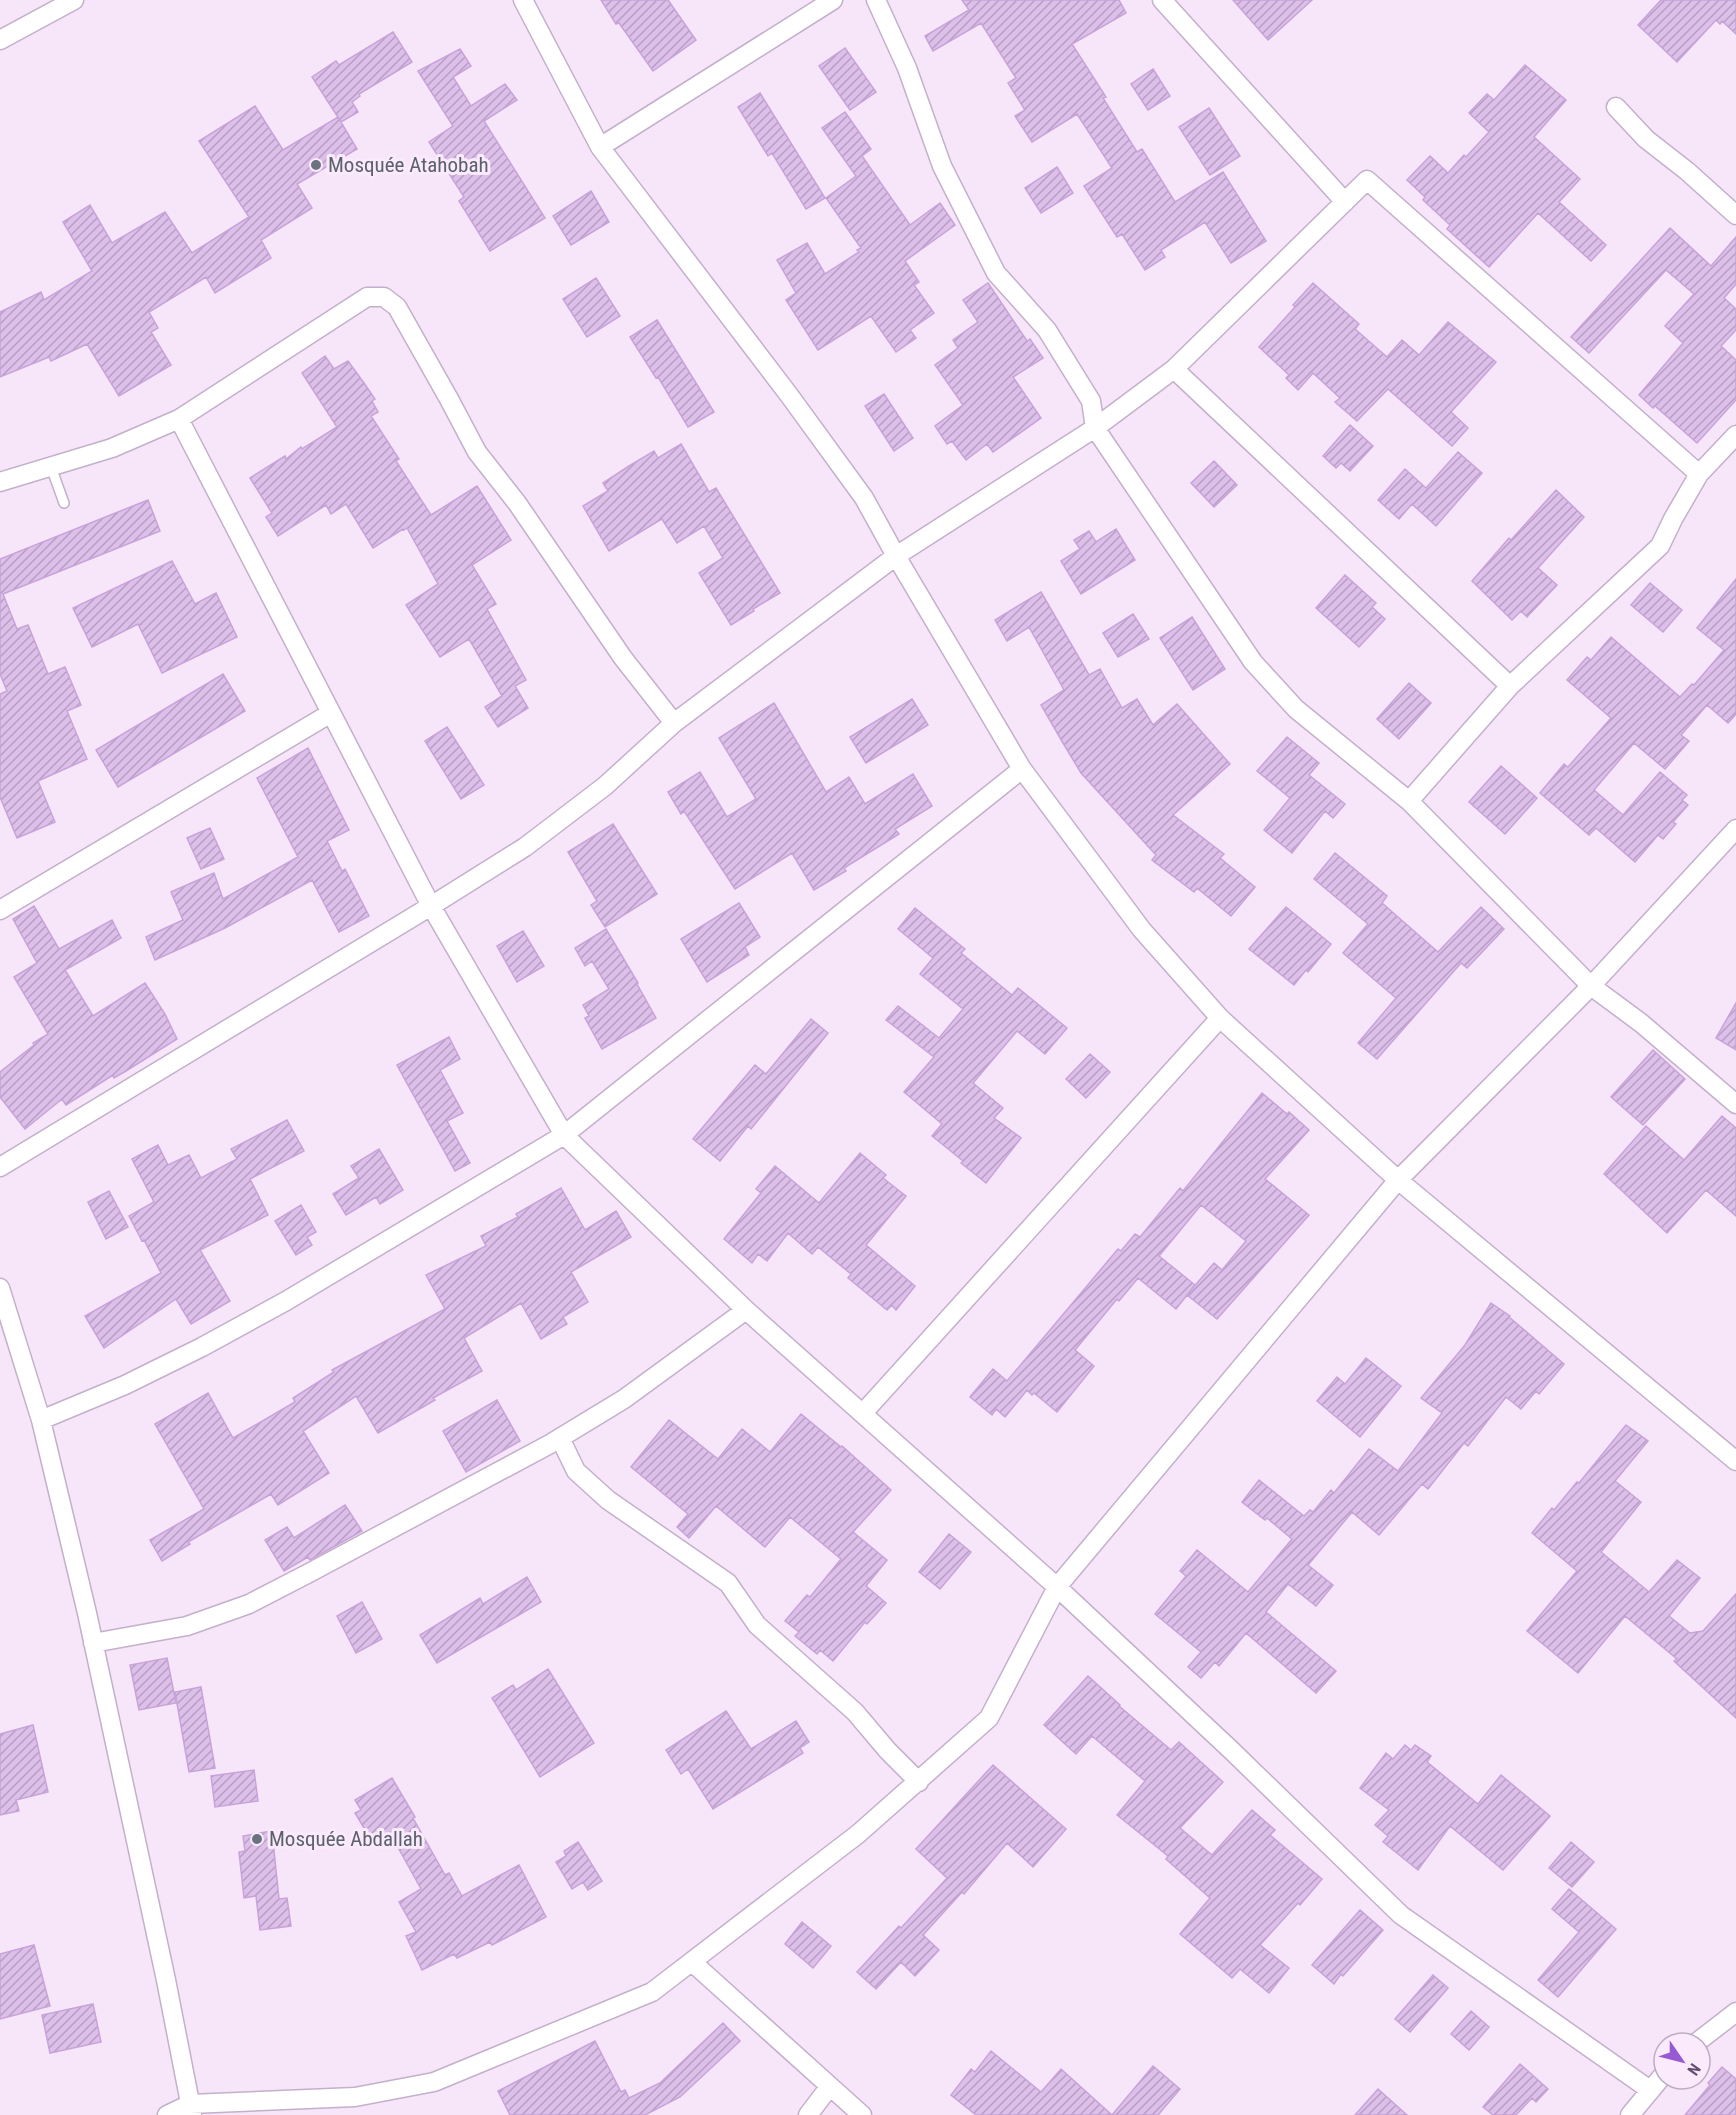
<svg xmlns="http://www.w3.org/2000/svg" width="1736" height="2115" font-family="'Roboto Condensed',sans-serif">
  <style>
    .building { fill: url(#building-hatch); stroke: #c8a3da; stroke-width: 1.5 }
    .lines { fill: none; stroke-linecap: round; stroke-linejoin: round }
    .lane-casing { stroke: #c3b0cb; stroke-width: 12 }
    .street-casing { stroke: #c3b0cb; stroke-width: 21 }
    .lane { stroke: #fff; stroke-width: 9 }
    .street { stroke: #fff; stroke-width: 18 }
    .worship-dot { fill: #6b7280; stroke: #faeafc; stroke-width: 2 }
    .labels { text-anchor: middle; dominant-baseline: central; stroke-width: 6; stroke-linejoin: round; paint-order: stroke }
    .worship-label { font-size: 21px; fill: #5b616d; stroke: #faeafc; text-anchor: start }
  </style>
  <defs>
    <pattern id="building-hatch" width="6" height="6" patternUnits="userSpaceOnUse" patternTransform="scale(1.5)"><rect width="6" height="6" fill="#ddc0ea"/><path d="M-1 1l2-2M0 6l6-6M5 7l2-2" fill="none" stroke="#b79ec2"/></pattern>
  </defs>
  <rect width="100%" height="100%" fill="#f7e5f9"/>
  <path class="building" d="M601,0H668L696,40L653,71L619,23L616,24Z
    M962,0H1119L1126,13L1072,44L1106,97L1103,98L1137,152L1142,149L1175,202L1223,172L1266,241L1231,263L1205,222L1161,250L1165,257L1145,270L1122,234L1117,237L1084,186L1112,168L1077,114L1032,142L1015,116L1025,110L1008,83L1016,78L981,23L933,51L925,36L969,10Z
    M1233,0H1312L1268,40Z
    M1661,0H1736V34L1722,21L1720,24L1716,20L1677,62L1638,25Z
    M393,32L412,62L359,94L360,96L352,102L358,112L341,122L312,77L336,61L339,65Z
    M845,48L876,92L850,110L819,66Z
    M460,49L471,66L453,77L471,106L505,84L517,100L484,121L545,218L490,251L459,201L464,197L429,142L453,126L418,71Z
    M1525,65L1566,100L1534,137L1580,179L1559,202L1606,245L1591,261L1538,213L1489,267L1447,229L1450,225L1423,200L1425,197L1407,180L1430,156L1448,173L1464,155L1466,157L1489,132L1469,113L1487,94L1494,100Z
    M1153,69L1170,96L1148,110L1131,84Z
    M760,93L825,198L806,209L772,153L768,156L738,107Z
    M255,106L283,150L338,117L357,149L297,184L312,208L261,240L271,258L215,293L206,277L149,312L158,328L151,332L171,365L119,396L87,344L51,361L49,357L0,377V312L41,292L44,300L92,271L63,222L90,205L112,243L165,212L192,253L249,217L199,141Z
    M1209,108L1240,156L1210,175L1179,127Z
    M845,112L871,149L862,156L910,225L940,203L955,225L905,261L919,282L914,285L934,313L910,330L916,338L896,352L871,316L818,350L786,300L796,293L777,260L807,243L825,274L859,252L857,250L861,248L826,198L856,176L822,128Z
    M1057,167L1073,193L1041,213L1025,188Z
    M591,191L609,222L571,245L553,216Z
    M1670,228L1711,266L1736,237V284L1724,298L1736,309V330L1721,346L1736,360V400L1697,443L1655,406L1653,408L1639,395L1683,343L1665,326L1694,294L1666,270L1589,353L1571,337Z
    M596,278L620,316L587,337L563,299Z
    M988,283L1027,341L1030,339L1043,358L1013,377L1041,418L993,452L987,444L966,460L952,441L947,444L935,426L963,405L935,365L958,348L953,340L978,322L963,300Z
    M1313,283L1359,324L1355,329L1387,357L1402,340L1419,355L1448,322L1496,362L1451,412L1468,428L1452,446L1388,389L1357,421L1335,402L1340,398L1313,373L1298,390L1286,378L1289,375L1259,347L1295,307L1293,305Z
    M657,320L714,412L688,427L658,377L656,378L630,337Z
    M325,356L334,369L348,361L364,383L375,399L372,401L378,412L371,416L399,459L396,461L431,515L477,486L511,540L472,565L496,604L487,609L526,680L515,686L528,708L498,727L485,707L502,696L469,639L440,657L406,605L438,584L407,528L404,530L403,529L373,548L346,504L331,514L326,505L278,536L266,517L272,513L250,478L285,456L286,459L301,447L302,449L337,427L302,373Z
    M884,394L913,438L894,451L865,406Z
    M1350,425L1373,446L1350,471L1341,463L1336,468L1323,456Z
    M681,444L709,492L716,488L780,593L753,609L754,611L731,625L699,573L723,558L704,526L677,543L662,519L660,520L609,551L583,506L608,491L603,483L629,466L654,451L658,458Z
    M1458,452L1482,473L1436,526L1412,504L1399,519L1378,500L1405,469L1426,488Z
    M1214,461L1237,485L1214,507L1191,483Z
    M1556,490L1584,517L1538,568L1557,585L1527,617L1521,611L1512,620L1472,581L1509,538L1511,540Z
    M148,500L160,531L3,594L17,629L28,625L48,674L65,667L81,705L67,711L87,759L38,781L55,822L17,838L0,797V694L7,691L0,674V559Z
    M1116,529L1135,560L1081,594L1061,561L1080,549L1074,540L1089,531L1096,542Z
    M172,561L195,604L216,593L237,637L162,673L138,624L92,647L73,608Z
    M1345,575L1376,603L1372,607L1385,619L1359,647L1316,608Z
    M1736,579V714L1728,723L1707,705L1681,735L1689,741L1665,769L1634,743L1594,790L1623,815L1660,772L1687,795L1682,800L1688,805L1673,822L1676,824L1663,839L1658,835L1635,862L1596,828L1589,835L1540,793L1564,764L1568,767L1611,718L1567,680L1587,657L1591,660L1611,637L1680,697L1692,684L1694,685L1724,650L1697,628Z
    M1650,583L1682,610L1663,632L1631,605Z
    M1041,592L1089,675L1100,669L1122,708L1137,699L1153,725L1177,704L1230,764L1173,815L1224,854L1220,858L1255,887L1231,916L1197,888L1194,892L1152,860L1156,855L1081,773L1063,743L1041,705L1064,690L1029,627L1007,641L995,620Z
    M1133,614L1149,639L1118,657L1103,633Z
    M1192,617L1225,669L1193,690L1160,638Z
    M223,674L245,711L118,787L96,750Z
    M1409,683L1431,703L1399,739L1377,719Z
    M912,699L928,725L866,763L850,737Z
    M774,703L826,792L849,777L865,804L913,774L932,806L895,829L899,834L844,868L846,871L814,890L792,853L735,889L684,811L681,814L668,792L700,772L727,817L756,799L719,738Z
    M447,727L484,785L461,799L425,741Z
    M1287,737L1319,763L1309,775L1345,804L1333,818L1325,811L1292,853L1264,830L1290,798L1257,771Z
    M308,748L349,830L327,841L342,871L345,869L369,916L339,932L312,880L225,928L155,960L146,937L183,920L171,892L214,873L223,899L298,857L257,778Z
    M1501,766L1537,798L1505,834L1469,802Z
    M613,824L657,894L605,927L591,905L597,901L568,852Z
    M210,828L224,859L201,869L187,838Z
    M1335,853L1387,896L1382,903L1438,952L1481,907L1504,929L1467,968L1461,963L1377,1059L1358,1043L1396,998L1343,953L1368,924L1314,879Z
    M739,903L760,937L745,947L749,955L707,982L681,939Z
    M34,906L59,949L112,920L121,938L65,970L93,1016L145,983L165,1014L177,1039L126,1071L114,1078L113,1075L66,1105L62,1099L25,1129L0,1097V1072L34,1045L33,1043L48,1034L14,977L37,963L13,919Z
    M1286,907L1331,944L1308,972L1306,970L1294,985L1249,949Z
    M915,908L965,949L961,953L1012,995L1018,988L1067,1028L1045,1054L1017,1031L973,1083L1003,1108L994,1118L1021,1138L986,1183L961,1163L963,1161L932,1136L942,1124L904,1092L934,1057L886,1020L898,1006L939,1038L963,1009L920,974L933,958L898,929Z
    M606,929L638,983L637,984L656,1018L602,1049L585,1018L589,1016L583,1005L609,989L592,961L585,966L575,948Z
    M523,931L544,966L517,982L497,946Z
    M1736,1003V1050L1716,1038Z
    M811,1019L828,1033L751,1129L748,1126L720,1161L693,1139L755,1065L766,1074Z
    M449,1037L460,1059L440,1070L463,1113L447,1121L470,1163L455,1171L397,1065Z
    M1653,1050L1685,1079L1643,1125L1611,1097Z
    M1090,1054L1110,1072L1086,1098L1066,1079Z
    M1262,1093L1287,1114L1289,1112L1309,1130L1265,1179L1309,1215L1217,1319L1187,1295L1214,1263L1222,1270L1246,1241L1201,1205L1159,1256L1195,1285L1176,1309L1138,1278L1119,1301L1117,1299L1075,1350L1094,1366L1057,1412L1034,1393L1032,1395L1027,1390L1005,1417L996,1409L992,1415L970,1397L993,1369L1007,1381L1118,1249L1121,1251L1135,1234L1140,1237L1180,1188L1183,1191Z
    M1722,1116L1736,1128V1216L1706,1190L1667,1233L1604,1174L1646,1126L1684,1160Z
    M287,1120L304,1151L250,1179L268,1215L200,1250L230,1301L191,1324L176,1299L104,1348L85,1316L161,1273L144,1240L142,1241L129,1216L154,1202L132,1159L158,1145L168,1165L189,1155L201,1178L237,1159L231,1149Z
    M379,1149L403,1190L380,1204L376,1197L346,1215L333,1194L359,1178L351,1166Z
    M860,1153L886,1175L883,1178L906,1196L866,1245L915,1286L896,1310L892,1305L887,1310L848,1278L851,1274L818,1247L812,1254L788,1233L767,1261L758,1254L752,1263L724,1239L761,1193L756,1189L775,1166L819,1203Z
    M561,1188L585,1230L616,1211L631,1237L571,1272L588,1302L563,1317L567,1324L541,1339L521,1303L464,1338L482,1371L433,1398L435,1400L378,1433L356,1396L303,1431L329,1473L278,1505L271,1494L188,1542L190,1544L162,1561L150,1540L204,1509L155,1424L208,1393L233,1438L295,1402L293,1398L334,1372L332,1370L445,1309L426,1275L486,1246L481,1236L518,1217L516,1214Z
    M109,1191L128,1227L106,1239L88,1202Z
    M301,1205L316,1232L307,1237L312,1245L296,1255L275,1221Z
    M1491,1303L1510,1316L1509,1317L1564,1364L1539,1394L1536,1391L1521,1409L1506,1397L1468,1446L1464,1443L1428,1489L1422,1484L1379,1535L1352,1512L1308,1565L1333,1585L1316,1606L1288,1584L1266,1612L1336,1671L1316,1693L1246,1633L1219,1666L1215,1662L1201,1678L1188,1667L1201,1652L1155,1614L1186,1576L1180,1571L1197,1550L1248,1592L1292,1539L1267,1518L1265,1520L1242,1502L1259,1480L1304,1516L1310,1510L1313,1512L1331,1490L1334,1493L1369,1449L1398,1471L1442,1413L1421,1398L1465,1345Z
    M1366,1358L1401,1386L1360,1437L1317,1401L1337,1377L1345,1384Z
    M497,1400L520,1441L466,1472L443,1431Z
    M801,1414L841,1447L842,1446L891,1490L853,1532L887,1560L866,1586L886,1603L867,1624L865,1622L833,1661L820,1650L817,1654L795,1636L799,1632L785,1621L807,1595L810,1597L841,1559L790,1517L765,1547L716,1506L689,1538L677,1527L688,1514L631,1467L669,1420L718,1459L742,1429L770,1452Z
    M1626,1425L1648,1441L1615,1481L1641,1502L1601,1552L1649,1592L1677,1560L1700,1578L1669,1616L1690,1633L1703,1631L1736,1594V1718L1674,1661L1677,1659L1625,1616L1578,1673L1527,1631L1577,1571L1532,1533L1552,1508L1554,1510L1577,1482L1579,1483Z
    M345,1505L362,1531L310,1560L308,1557L284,1571L265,1540L287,1527L294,1538Z
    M949,1534L971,1552L940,1589L919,1572Z
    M527,1577L541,1602L437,1663L420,1635L480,1598L483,1604Z
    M362,1602L382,1639L356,1653L337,1616Z
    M167,1658L176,1703L139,1710L130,1665Z
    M548,1669L594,1743L540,1777L492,1698L513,1685L516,1690Z
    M1088,1676L1120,1705L1119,1706L1171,1750L1179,1742L1223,1782L1180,1828L1212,1855L1252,1810L1275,1830L1270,1835L1322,1879L1300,1905L1298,1903L1260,1945L1289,1968L1269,1993L1240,1969L1232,1978L1180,1934L1210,1898L1166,1859L1168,1856L1117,1815L1145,1781L1092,1736L1076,1754L1044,1725Z
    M201,1687L215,1768L189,1772L175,1692Z
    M726,1711L751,1749L796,1721L809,1742L800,1748L803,1753L713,1809L688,1769L681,1774L666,1750Z
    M33,1725L48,1792L16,1800L19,1811L0,1815V1734Z
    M1405,1745L1411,1750L1415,1745L1431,1756L1427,1762L1478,1804L1501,1775L1550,1816L1503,1870L1450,1826L1418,1870L1383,1842L1388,1836L1375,1825L1389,1810L1360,1788L1386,1753L1393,1759Z
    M993,1765L1066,1829L1033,1867L1007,1843L964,1894L962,1892L923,1935L939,1950L915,1976L901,1962L876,1989L857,1972L899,1926L901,1928L947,1878L916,1849Z
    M254,1770L258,1801L215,1807L211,1776Z
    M392,1778L415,1817L413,1818L445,1875L449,1873L462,1896L519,1865L546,1917L492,1945L490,1942L457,1958L454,1954L422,1970L406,1936L416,1932L399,1902L421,1889L390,1833L373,1843L355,1813L361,1810L355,1800Z
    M272,1831L279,1899L287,1898L291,1926L260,1930L256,1896L244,1898L239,1852L245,1851L243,1836Z
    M578,1842L602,1881L588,1890L583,1882L572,1889L556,1862L566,1856L564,1851Z
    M1571,1842L1594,1862L1572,1887L1549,1868Z
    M1569,1889L1616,1929L1558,1997L1538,1980L1579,1932L1552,1909Z
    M1360,1910L1383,1930L1343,1976L1341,1974L1334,1984L1312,1965Z
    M802,1922L831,1946L813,1968L785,1944Z
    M34,1945L50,2006L0,2019V1954Z
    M1433,1975L1448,1988L1410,2032L1395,2019Z
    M93,2004L101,2042L50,2053L42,2015Z
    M1471,2011L1489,2027L1469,2050L1451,2034Z
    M723,2023L740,2041L680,2097L645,2115H510L498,2091L595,2041L621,2092L625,2090L629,2098L660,2083Z
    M991,2051L1041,2092L1061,2069L1112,2115L1153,2066L1180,2089L1158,2115H976L951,2095L971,2069L975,2072Z
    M1520,2064L1548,2089L1536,2102L1532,2098L1516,2115H1493L1483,2107Z
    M1722,2067L1736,2079V2115H1685L1710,2085L1708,2083Z
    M1378,2089L1407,2115H1355Z"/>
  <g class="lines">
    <defs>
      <path id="lane" d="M51,467L64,503"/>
      <path id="street" d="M523,0L600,147L789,395L864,498L896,556L1022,769L1142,930L1220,1018L1398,1180L1736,1461
        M876,0L907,68L942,166L996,273L1047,330L1091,401L1095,428L1253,662L1296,709L1409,801L1591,986L1641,1023L1736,1104
        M1162,0L1345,202
        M0,40L74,0
        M1616,107L1646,139L1687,171L1736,215
        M600,147L833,0
        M1174,369L1510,686
        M179,419L431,906L564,1135L746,1310L1057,1587L1231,1750L1401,1915L1650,2090
        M0,482L112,448L179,419L367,297H384L397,307L449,399L477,452L517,503L623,658L674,723
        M1409,801L1510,686L1660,546L1673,519L1699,474L1736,435
        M0,910L331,713
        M0,1167L431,906L525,847L605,786L674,723L896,556L1095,428L1174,369L1367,180L1699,474
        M0,1288L41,1420L87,1613L166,1980L192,2113
        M863,1413L1220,1018
        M41,1420L125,1385L202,1347L286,1301L564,1135L1022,769
        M560,1438L576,1471L608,1500L728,1583L757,1625L855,1712L888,1751L919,1782
        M93,1643L187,1626L249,1604L309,1573L550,1444L624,1399L746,1310
        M692,1962L862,2115
        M1696,2043L1736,2012
        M167,2115L190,2104L355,2097L434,2082L652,1992L858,1834L989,1718L1057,1587L1398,1180L1591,986L1736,829
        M808,2115L830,2086
        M1630,2115L1664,2074"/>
    </defs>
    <use href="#lane" class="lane-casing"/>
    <use href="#street" class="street-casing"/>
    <use href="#lane" class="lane"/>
    <use href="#street" class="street"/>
  </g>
  <g class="worship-dot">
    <circle cx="316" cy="165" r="6"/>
    <circle cx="257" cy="1839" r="6"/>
  </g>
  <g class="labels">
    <g class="worship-label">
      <text x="328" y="165">Mosquée Atahobah</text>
      <text x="269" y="1839">Mosquée Abdallah</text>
    </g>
  </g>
  <g transform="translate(1682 2061) rotate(125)"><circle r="28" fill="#faeafc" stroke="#bdacc3" stroke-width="1.5"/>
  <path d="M0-4.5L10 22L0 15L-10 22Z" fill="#975ad2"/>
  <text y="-9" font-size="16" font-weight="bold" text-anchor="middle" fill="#624e6e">N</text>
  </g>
</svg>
